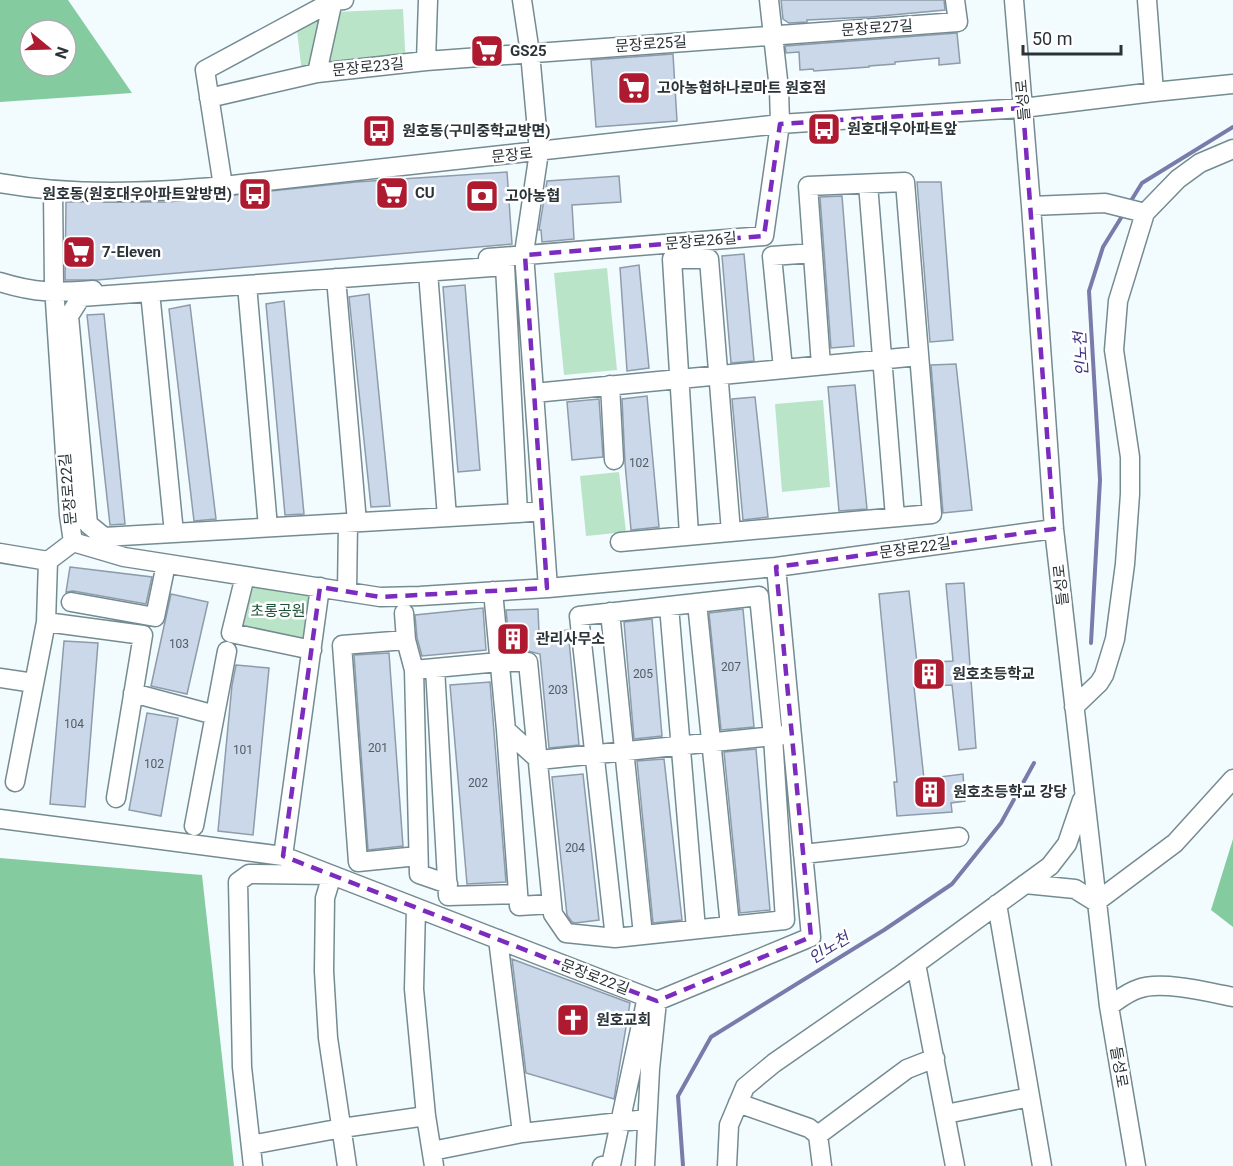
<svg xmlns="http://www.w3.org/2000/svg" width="1233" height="1166" font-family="Roboto,'Noto Sans KR',sans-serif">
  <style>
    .green { fill: #b9e4c8 }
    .forest { fill: #84cb9f; fill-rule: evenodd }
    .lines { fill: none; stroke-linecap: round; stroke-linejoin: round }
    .stream { stroke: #797baa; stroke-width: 4 }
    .building { fill: #cad8e9; stroke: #8d9bab; stroke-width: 1.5 }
    .minor-casing { stroke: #748b92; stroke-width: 21 }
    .minor { stroke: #fff; stroke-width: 18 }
    .marked { fill: none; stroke: #7b2cbf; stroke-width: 4.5; stroke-dasharray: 12 8; stroke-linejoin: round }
    .labels { text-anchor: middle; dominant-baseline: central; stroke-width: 5; stroke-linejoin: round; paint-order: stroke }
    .number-label { font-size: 12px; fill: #525c64 }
    .street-label { font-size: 15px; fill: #2a3337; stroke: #fff }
    .poi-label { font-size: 15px; font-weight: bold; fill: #2a3337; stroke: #fff; text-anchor: start }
    .park-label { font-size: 15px; fill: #1b5034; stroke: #fff }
    .water-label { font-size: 16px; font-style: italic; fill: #3e3481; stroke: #fff }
  </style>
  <rect width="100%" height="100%" fill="#f2fcff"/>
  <path class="green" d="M403,9L406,68L303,81L296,23L314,13Z
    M607,268L617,370L564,375L554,273Z
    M823,400L830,487L782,492L775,404Z
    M619,472L626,532L586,536L580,476Z
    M250,583L315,592L306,642L239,628Z"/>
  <path class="forest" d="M0,0H68L132,93L0,102ZM30,30H66V66H30Z
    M1233,839V927L1211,910Z
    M0,858L202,875L234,1166H0Z"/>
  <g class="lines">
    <path class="stream" d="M1129,204L1142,183L1233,127
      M1091,643L1100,480L1089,291L1103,247L1124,213
      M683,1166L678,1096L711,1037L884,930L952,884L1001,823L1034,763"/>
  </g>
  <path class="building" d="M781,0H944L945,10L870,17L807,20V22L789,23L783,19Z
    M957,33L960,63L939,65V58L895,62V64L869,66V67L814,71L813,69L800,70L799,52L786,53L785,46Z
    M673,54L677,121L596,127L591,60Z
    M507,172L512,244L97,280H65L66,202H168L356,182Z
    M619,176L621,202L572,205L574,239L542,242L541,230H539L547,181Z
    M917,182H941L953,340L930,342Z
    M842,196L854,346L831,348L820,197Z
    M744,254L754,361L731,363L722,256Z
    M639,265L649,368L627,371L620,268Z
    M465,285L480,470L458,472L443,287Z
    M369,294L390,506L371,507L349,297Z
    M284,301L304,514L285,515L266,304Z
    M190,305L216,519L194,521L169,309Z
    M104,314L125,524L110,525L87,315Z
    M956,364L972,510L943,513L931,365Z
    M855,385L867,509L839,511L828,387Z
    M647,396L659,527L631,530L625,463L622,399Z
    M755,397L768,517L743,520L732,399Z
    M599,399L603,457L572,460L567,402Z
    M70,567L152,577L146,604L73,591L66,592Z
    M964,583L976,748L959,750L952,685L914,687L924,779L963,774L965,801L951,803L952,812L897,816L894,782H897L879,594L909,591L917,663L953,661L946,584Z
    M171,594L208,602L187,694L151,686Z
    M483,608L486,650L422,656L417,638L415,615Z
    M538,609L539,633L568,630L579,745L549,748L540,654L528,651H510L506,610Z
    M743,609L754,727L721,730L709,613Z
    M652,619L662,736L634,739L624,622Z
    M64,641L98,643L85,807L50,804Z
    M389,653L403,846L368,850L354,655Z
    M236,665L269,668L253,835L218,831L232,685Z
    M490,682L506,882L467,884L450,685Z
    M147,713L178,718L161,816L129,810Z
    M756,749L770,910L740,913L724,752Z
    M664,759L682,920L653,923L637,761Z
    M583,774L599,920L575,923L572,922L567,915L552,777Z
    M512,959L630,1003L614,1099L526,1073Z"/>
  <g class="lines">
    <defs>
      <path id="minor" d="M522,0L530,53L539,152L524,253L548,588
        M1014,0L1031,206L1054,529L1109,1006L1136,1166
        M1147,0L1154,92
        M426,61L428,0
        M317,73L333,0
        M209,98L317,73L426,61L958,22L955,0
        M0,183C74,196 148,193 223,186L780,124L1023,108L1154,92L1233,84
        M868,184L895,517
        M223,186L205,70L333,1L344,0
        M53,190L54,286L69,515L73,542L124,557L380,597L420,596L548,588L776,567L1054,529
        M1031,206L1105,203L1145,213
        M488,258L764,236L780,124L779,89L769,0
        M428,272L447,517
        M336,278L357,522
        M0,282C35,293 57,293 93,290
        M247,285L268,527
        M150,292L174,533
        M783,369L772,256L813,253
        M610,385L614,460
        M534,393L919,356
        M518,513L505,266L81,297L69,316L88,524L104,537L518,513L542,511
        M689,535L672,259H709L731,532
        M620,542L932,514L905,182L808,186L821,365
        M0,553L48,561L73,542
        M245,576L231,633L312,650
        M320,587L283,856L657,1001L811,937L776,567
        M493,591L506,730L539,760L784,735
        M347,592L348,523
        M71,602L155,617L166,564
        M697,603L730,926
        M669,606L696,929
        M610,612L643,935
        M404,613L406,640
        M46,622L143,635L116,798
        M435,668L448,896L518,894
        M414,670L499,662H528L553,914L566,933L615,938L579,616L759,596L773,737L785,920L615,938
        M0,678L34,683
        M133,693L215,715
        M1074,707L1099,683L1104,675L1115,639L1125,564L1130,494V457L1114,350L1118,301L1145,213L1178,179L1200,163L1233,149
        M506,730L519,906L552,904
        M15,782L46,622L48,561
        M0,819L283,856
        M194,826L227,651
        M803,854L959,837
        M418,856L358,862L342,645L406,640L414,670L419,874L448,884
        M1025,884L1075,889L1096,902
        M1096,902L1175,843L1233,779
        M997,904L1042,1166
        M416,908L414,989L426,1116L434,1166
        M498,939L522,1133L647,1119
        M916,964L955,1166
        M1109,1006C1118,1000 1128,992 1138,989C1160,980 1209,992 1233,997
        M738,1103L809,1128L818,1135L822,1166
        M946,1114L1030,1097
        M818,1135L907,1069L935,1058
        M251,1145L342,1128L426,1116
        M432,1151L522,1133
        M253,1166L242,1067L238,882L249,874L332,875L325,898L324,971L328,1038L347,1166
        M602,1166L611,1165L647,997
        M645,1166L650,1069L657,1001
        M727,1166L729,1125L745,1087L774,1063L898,977L1050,866L1067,844L1082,800"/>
    </defs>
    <use href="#minor" class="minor-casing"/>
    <use href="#minor" class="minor"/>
  </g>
  <path class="marked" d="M1023,108L1054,529L776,567L811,937L657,1001L283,856L320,587L380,597L547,588L525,255L764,236L780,124Z"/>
  <defs>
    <symbol id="supermarket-square" viewBox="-11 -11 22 22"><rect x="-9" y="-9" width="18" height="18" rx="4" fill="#ae1a30" stroke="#fff"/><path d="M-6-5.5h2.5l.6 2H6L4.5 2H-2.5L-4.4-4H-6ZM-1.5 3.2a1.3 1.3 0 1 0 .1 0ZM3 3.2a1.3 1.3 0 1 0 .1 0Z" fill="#fff"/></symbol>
    <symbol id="bus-square" viewBox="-11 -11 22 22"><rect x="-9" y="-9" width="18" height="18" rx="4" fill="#ae1a30" stroke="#fff"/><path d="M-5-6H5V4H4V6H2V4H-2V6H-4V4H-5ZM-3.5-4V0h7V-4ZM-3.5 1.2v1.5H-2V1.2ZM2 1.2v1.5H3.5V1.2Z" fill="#fff"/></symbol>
    <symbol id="bank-square" viewBox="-11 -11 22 22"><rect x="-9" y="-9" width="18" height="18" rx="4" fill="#ae1a30" stroke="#fff"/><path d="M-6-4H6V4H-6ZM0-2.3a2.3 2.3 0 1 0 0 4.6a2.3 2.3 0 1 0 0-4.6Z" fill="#fff"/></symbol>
    <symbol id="building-square" viewBox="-11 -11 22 22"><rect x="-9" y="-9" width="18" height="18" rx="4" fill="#ae1a30" stroke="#fff"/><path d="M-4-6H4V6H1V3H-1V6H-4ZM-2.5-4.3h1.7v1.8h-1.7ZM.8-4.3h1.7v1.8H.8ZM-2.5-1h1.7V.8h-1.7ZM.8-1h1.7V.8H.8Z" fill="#fff"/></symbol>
    <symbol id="church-square" viewBox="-11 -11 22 22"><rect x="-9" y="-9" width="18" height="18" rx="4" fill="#ae1a30" stroke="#fff"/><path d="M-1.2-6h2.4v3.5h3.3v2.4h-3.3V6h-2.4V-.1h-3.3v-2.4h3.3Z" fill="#fff"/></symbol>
  </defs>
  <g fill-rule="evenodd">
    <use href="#supermarket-square" x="468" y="32" width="38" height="38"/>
    <use href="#supermarket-square" x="615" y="69" width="38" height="38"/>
    <use href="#bus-square" x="805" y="110" width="38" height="38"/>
    <use href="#bus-square" x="360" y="112" width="38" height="38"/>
    <use href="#supermarket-square" x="373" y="174" width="38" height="38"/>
    <use href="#bus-square" x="236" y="175" width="38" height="38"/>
    <use href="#bank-square" x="463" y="177" width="38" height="38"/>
    <use href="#supermarket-square" x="60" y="233" width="38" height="38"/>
    <use href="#building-square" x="494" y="620" width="38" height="38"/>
    <use href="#building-square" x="910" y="655" width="38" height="38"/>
    <use href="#building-square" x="911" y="773" width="38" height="38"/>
    <use href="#church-square" x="554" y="1001" width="38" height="38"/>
  </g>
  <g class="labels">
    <g class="number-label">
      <text x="639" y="463">102</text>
      <text x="179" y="644">103</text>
      <text x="731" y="667">207</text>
      <text x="643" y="674">205</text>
      <text x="558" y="690">203</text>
      <text x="74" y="724">104</text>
      <text x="378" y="748">201</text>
      <text x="243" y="750">101</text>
      <text x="154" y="764">102</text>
      <text x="478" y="783">202</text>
      <text x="575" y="848">204</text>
    </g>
    <g class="street-label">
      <text transform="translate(877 28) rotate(-4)">문장로27길</text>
      <text transform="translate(651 44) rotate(-4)">문장로25길</text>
      <text transform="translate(368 67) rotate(-6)">문장로23길</text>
      <text transform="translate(1023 100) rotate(-95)">들성로</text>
      <text transform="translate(512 155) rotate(-6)">문장로</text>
      <text transform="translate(701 241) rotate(-5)">문장로26길</text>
      <text transform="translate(68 489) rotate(-95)">문장로22길</text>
      <text transform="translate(915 548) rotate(-8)">문장로22길</text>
      <text transform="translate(1061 585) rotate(-96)">들성로</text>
      <text transform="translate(595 977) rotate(21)">문장로22길</text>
      <text transform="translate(1119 1067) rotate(80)">들성로</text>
    </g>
    <g class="poi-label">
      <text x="510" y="51">GS25</text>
      <text x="657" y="88">고아농협하나로마트 원호점</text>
      <text x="847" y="129">원호대우아파트앞</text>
      <text x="402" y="131">원호동(구미중학교방면)</text>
      <text x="415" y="193">CU</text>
      <text x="232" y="194" text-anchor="end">원호동(원호대우아파트앞방면)</text>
      <text x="505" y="196">고아농협</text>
      <text x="102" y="252">7-Eleven</text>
      <text x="536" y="639">관리사무소</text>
      <text x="952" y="674">원호초등학교</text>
      <text x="953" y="792">원호초등학교 강당</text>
      <text x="596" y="1020">원호교회</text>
    </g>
    <g class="park-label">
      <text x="278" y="611">초롱공원</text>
    </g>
    <g class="water-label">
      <text transform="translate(1081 354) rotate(-93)">인노천</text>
      <text transform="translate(829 948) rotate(-32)">인노천</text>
    </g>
  </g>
  <g transform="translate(48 48) rotate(109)"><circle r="28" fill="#ffffff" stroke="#aaadaf" stroke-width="1.5"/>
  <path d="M0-4.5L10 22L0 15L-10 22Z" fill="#ae1a30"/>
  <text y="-9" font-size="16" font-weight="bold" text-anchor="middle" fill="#2a3337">N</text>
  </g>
  <path d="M1023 45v9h98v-9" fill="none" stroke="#2a3337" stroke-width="3"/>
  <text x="1032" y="45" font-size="18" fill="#2a3337" stroke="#ffffff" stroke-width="4.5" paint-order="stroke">50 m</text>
</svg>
